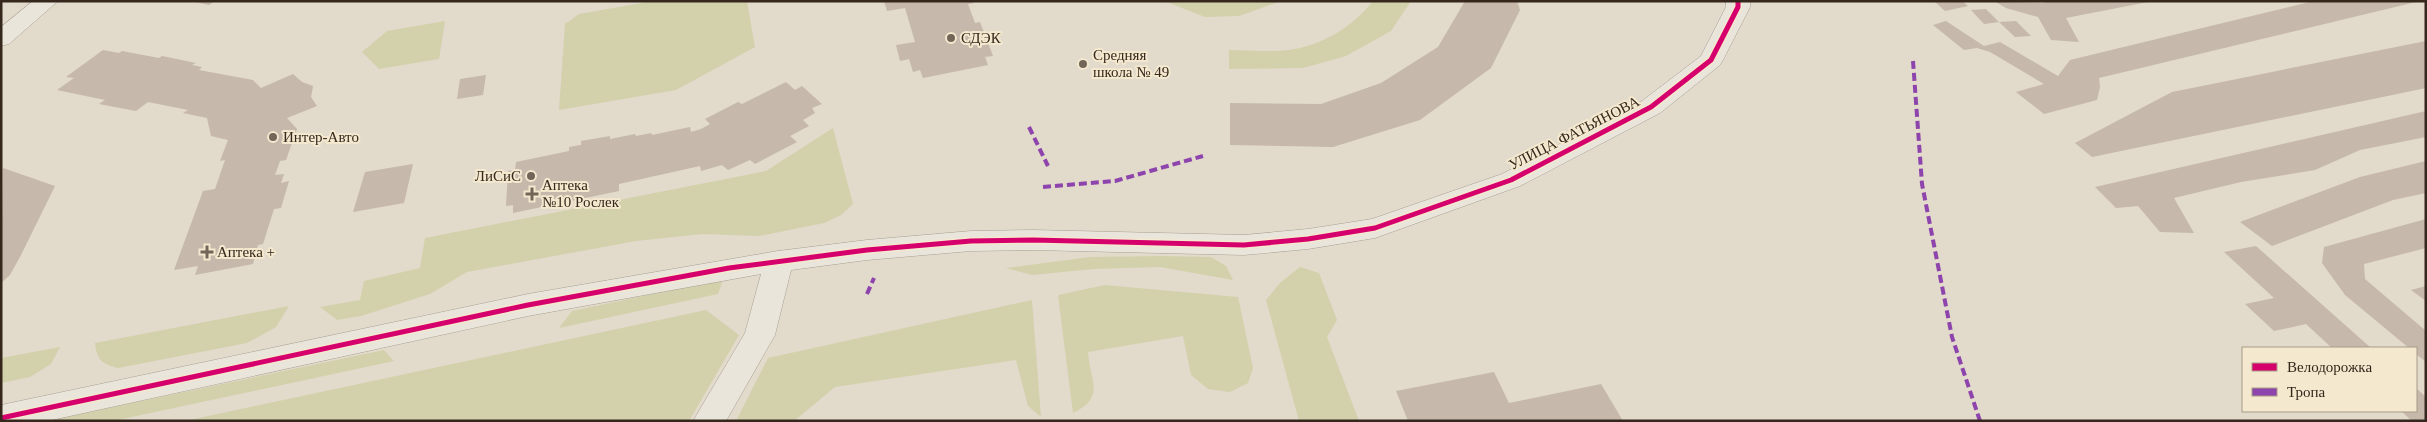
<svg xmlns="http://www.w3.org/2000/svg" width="2427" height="422" font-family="Georgia,serif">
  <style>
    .green { fill: #d2d1ac }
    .building { fill: #c6b8ab }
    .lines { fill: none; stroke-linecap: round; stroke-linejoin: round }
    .minor-casing { stroke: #a79f94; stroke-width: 1 }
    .minor { fill: #eae5db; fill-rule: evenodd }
    .quiet { stroke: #8e44ad; stroke-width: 4; stroke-dasharray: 8 4; stroke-linecap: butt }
    .cycleway-casing { stroke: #f4e8ce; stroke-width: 8 }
    .cycleway { stroke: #d6006c; stroke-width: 5 }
    .poi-dot { fill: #726659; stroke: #f4e8ce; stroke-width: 2 }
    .labels { text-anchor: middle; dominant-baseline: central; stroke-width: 4; stroke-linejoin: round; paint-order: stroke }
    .poi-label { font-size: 15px; fill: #35271c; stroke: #f4e8ce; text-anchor: start }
    .street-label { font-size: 15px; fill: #35271c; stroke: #f4e8ce }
  </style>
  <rect width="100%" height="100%" fill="#e2daca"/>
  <path class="green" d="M653,1H747L755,47L676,90L559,110L565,24L579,14Z
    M1164,1H1281L1239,16L1205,17Z
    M1373,1H1411L1391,31L1346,56L1303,68L1229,69V50C1250,50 1275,53 1295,49C1326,43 1353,26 1373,1Z
    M445,21L439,59L379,69L362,52L387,31Z
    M833,128L853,204L841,215L824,223L759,236L702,234L636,241L467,272L430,294L361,316L337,320L320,307L360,300L364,281L420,268L425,238L766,171Z
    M1163,256L1211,257L1226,266L1233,280L1160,267L1094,269L1032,275L1006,268L1090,257Z
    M1300,267L1319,273L1337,320L1327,337L1359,421H1299L1266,300L1280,283Z
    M723,279L718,294L559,328L572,311Z
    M1105,285L1238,297L1253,368L1248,383L1230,392L1208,389L1191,375L1183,336L1088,352C1090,381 1106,397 1073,413L1058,295Z
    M1032,300L1041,417L1028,406L1016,360L835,387L794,421H736L768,358Z
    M289,306L276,327L247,343L118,368C102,364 97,360 95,343Z
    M706,310L739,335L689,421H185Z
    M60,347L51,364L30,377L1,383V358Z
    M384,350L394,361L113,421H46Z"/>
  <path class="building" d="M191,1H215L209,5Z
    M884,1H973L974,3L968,4L975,23L980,22L993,56L985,57L988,65L923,78L920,70L913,72L909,59L900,61L896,45L915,42L905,8L887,11Z
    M1465,1H1517L1520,10L1491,68L1420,120L1333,147L1230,145V103L1321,104L1381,83L1438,47Z
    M1934,1H1962L1968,6L1945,11Z
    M1994,1L2042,3L2051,1L2148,2L2066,18L2079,42L2051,40L2038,17L2006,8Z
    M2314,1L2416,2L2099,78L2100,87L2097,100L2044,114L2016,92L2044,84L1990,52L1977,48L1964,50L1933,25L1946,21L1984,46L2000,42L2058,76L2070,60Z
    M1986,9L1999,22L1984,24L1971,10Z
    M2016,21L2031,36L2015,37L1999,22Z
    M2426,41V88L2092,157L2075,143L2172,92Z
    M103,50L119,53L122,51L159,58L162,56L196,63L192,65L202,67L199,70L253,80L261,88L293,74L302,82L313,86L311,97L317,106L287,118L297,129L286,160L280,161L275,175L284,174L281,183L289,181L281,208L274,209L263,244L258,245L253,264L195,275L198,266L174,270L203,191L215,189L225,160L220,161L228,140L211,136L207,118L183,113L188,110L148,102L136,111L99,104L105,100L57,90L74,78L66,77Z
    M486,75L483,95L457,99L460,79Z
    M786,82L795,90L802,86L822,104L812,108L815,113L803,120L809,126L790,136L797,142L755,164L750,160L728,170L722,165L701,171L700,166L619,184V191L513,213V205L506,206L508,171L515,170L516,162L569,151V147L581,145V141L610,136V139L635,134L636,136L651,133L652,135L690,127L691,132L701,129L710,124L705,119L738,102L742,104Z
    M2426,111V137L2360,150L2315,170L2241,182L2174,198L2194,233L2160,232L2138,206L2116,208L2095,187Z
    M2426,161V193L2393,200L2272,246L2240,222L2360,177Z
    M413,164L404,203L353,212L365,172Z
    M3,168L55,186L21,255L10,275L1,283Z
    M2426,219V248L2364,264L2365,279L2426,331V362L2416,354V348H2409L2345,295L2322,263L2324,247Z
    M2256,246L2371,348H2332L2306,324L2274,331L2245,304L2274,298L2224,252Z
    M2426,286V301L2411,290Z
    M1494,372L1509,403L1601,384L1623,421H1408L1396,391Z
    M2416,388L2426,397V421H2412L2401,411H2416Z"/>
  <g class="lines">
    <defs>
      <path id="minor" d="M33,1H58L9,44L1,46V27Z
        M1726,1H1750V7L1723,60L1720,65L1660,113L1520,186L1375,238L1308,249L1244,255L1033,250L971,251L867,260L791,270L775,335L726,421H693L745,333L761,274L528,316L47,421H1V405L528,294L778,251L867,240L971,231L1033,230L1244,235L1308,229L1372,219L1502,174L1642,101L1701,56L1726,7Z"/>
    </defs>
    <use href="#minor" class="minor-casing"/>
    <use href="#minor" class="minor"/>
    <path class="quiet" d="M1913,61L1922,184L1952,337L1980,421
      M1029,127L1048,166
      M1043,187L1115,181L1203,156
      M867,294L874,278"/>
    <defs>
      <path id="cycleway" d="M1,418L528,305L729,268L867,250L971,241L1033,240L1244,245L1308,239L1375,228L1511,180L1651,107L1711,60L1738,7V1"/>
    </defs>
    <use href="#cycleway" class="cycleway-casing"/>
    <use href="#cycleway" class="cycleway"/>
  </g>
  <g class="poi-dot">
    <circle cx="951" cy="38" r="5"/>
    <circle cx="1083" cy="64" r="5"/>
    <circle cx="273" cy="137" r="5"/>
    <circle cx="531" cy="176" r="5"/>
    <path d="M529.5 186.5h5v5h5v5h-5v5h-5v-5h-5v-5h5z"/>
    <path d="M204.5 244.5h5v5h5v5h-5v5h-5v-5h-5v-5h5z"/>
  </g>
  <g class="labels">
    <g class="poi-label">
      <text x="961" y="38">СДЭК</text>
      <text x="1093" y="55">Средняя<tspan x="1093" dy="17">школа № 49</tspan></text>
      <text x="283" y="137">Интер-Авто</text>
      <text x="521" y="176" text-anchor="end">ЛиСиС</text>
      <text x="542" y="185">Аптека<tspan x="542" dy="17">№10 Рослек</tspan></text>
      <text x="217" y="252">Аптека +</text>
    </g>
    <g class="street-label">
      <text transform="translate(1574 133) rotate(-27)">УЛИЦА ФАТЬЯНОВА</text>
    </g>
  </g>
  <rect width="2427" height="422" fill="none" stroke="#35271c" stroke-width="5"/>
  <rect x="2242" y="347" width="175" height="65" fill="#f4e8ce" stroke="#a89b87"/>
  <rect x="2252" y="363" width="25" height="8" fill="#d6006c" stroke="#a89b87"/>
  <text x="2287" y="372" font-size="15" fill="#35271c">Велодорожка</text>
  <rect x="2252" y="388" width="25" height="8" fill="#8e44ad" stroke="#a89b87"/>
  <text x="2287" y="397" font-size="15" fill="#35271c">Тропа</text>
</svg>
